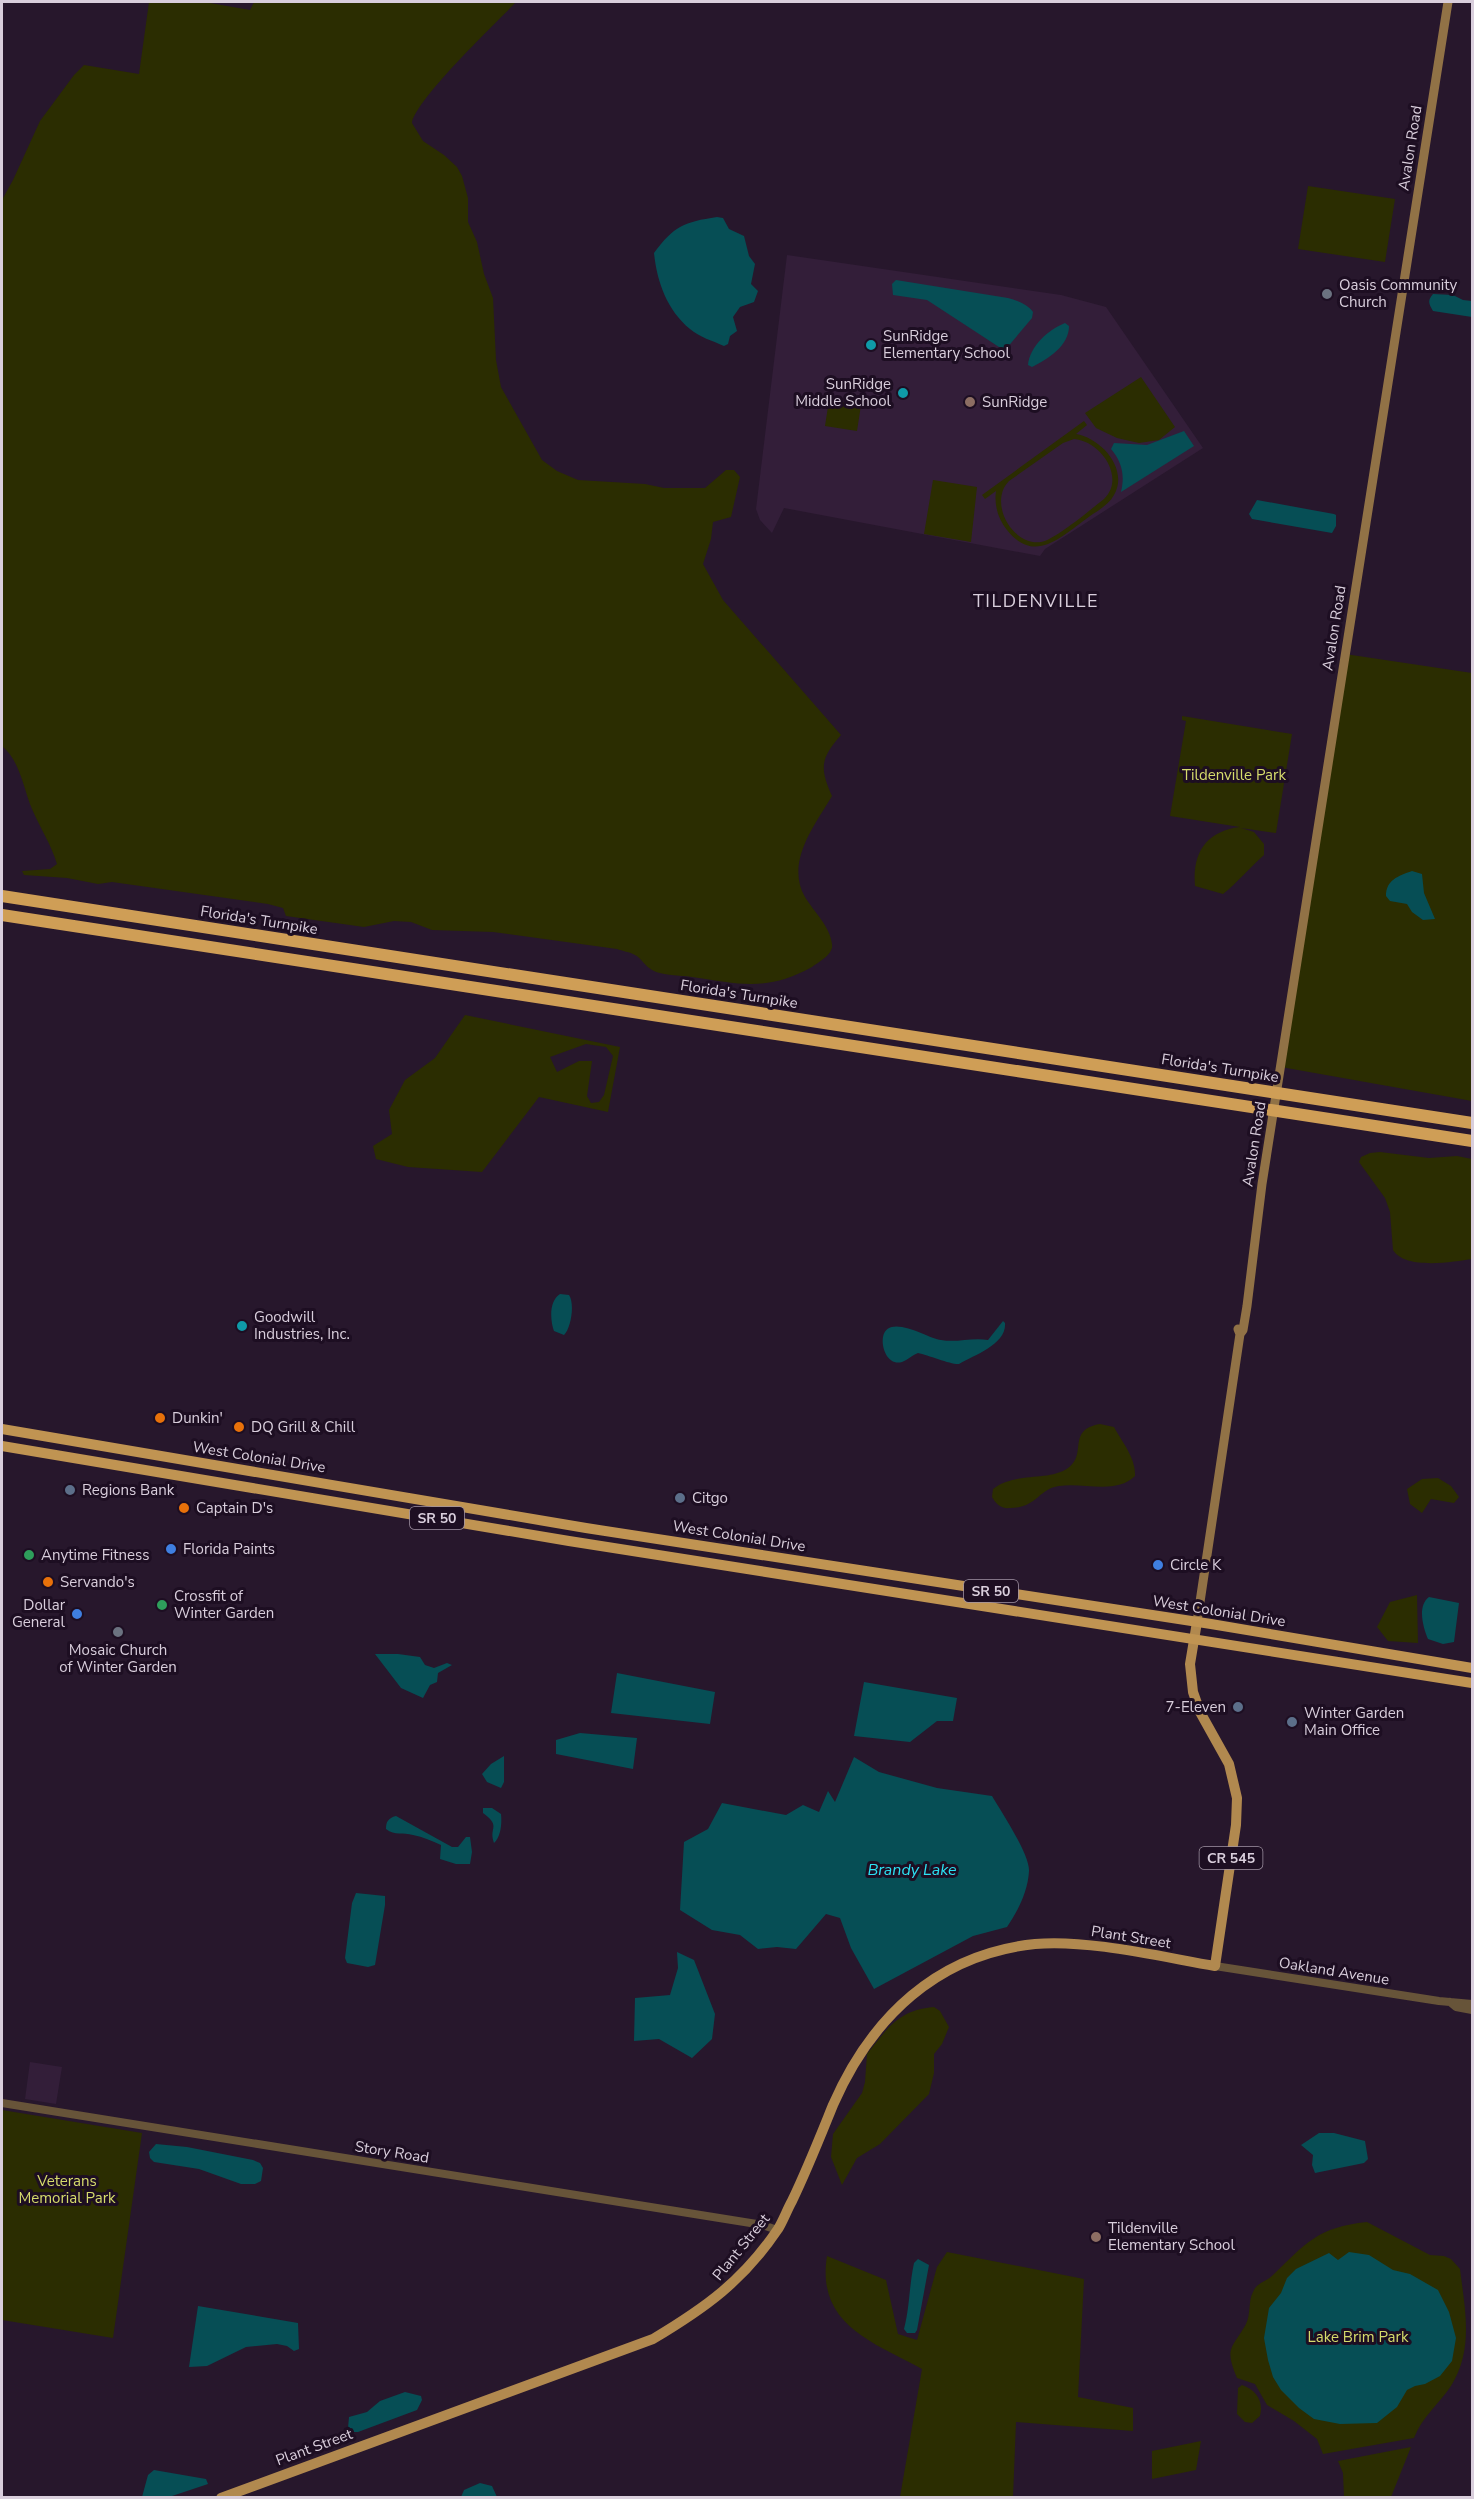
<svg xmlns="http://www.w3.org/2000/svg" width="1474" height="2499" font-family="'Nunito Sans',sans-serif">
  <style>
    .built { fill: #331e39 }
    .green { fill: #2b2d01; fill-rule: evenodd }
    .water { fill: #064e55 }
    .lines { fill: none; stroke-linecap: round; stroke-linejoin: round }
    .tertiary { stroke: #675439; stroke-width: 8 }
    .secondary { stroke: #917246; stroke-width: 9 }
    .primary { stroke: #b1894f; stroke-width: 10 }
    .trunk { stroke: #c09452; stroke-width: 10 }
    .motorway { stroke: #cf9e56; stroke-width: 12 }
    .worship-dot { fill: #6b7280; stroke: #1d0e22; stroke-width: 2 }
    .culture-dot { fill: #0f9aa8; stroke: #1d0e22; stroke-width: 2 }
    .education-dot { fill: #8d6e63; stroke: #1d0e22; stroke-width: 2 }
    .food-dot { fill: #e8710a; stroke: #1d0e22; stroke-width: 2 }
    .service-dot { fill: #5c6f8a; stroke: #1d0e22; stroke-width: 2 }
    .shop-dot { fill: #3f7fe0; stroke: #1d0e22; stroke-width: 2 }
    .leisure-dot { fill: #2e9e5b; stroke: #1d0e22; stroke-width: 2 }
    .labels { text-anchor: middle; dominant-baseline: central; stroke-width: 6; stroke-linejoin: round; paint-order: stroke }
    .shield { fill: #1d0e22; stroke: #a194a4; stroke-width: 1.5 }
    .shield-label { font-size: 14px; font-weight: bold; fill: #d9cedc }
    .street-label { font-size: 15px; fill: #d9cedc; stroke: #1d0e22 }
    .poi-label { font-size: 15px; fill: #d9cedc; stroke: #1d0e22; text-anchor: start }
    .park-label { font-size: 15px; fill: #d6dc6c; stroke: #1d0e22 }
    .water-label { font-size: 16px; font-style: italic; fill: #2ce2f4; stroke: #1d0e22 }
    .quarter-label { font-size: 18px; letter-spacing: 1.5px; fill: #d9cedc; stroke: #1d0e22 }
  </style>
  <rect width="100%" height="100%" fill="#27172c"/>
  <path class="built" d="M787,255L1061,295L1106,307L1203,448L1045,549L1040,556L784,508L772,533L760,520L756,509Z
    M30,2062L62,2067L56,2104L25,2099Z"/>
  <path class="green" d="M149,2H204L250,10L254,2H516C496,23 415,100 412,123L423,141L444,155L457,167L462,176L468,198V222L477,242L484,274L493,298L496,360L501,387L542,460L557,471L578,480L645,484L664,488H705L726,470H734L740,477L731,517L713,522L711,539L703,564L723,600L841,735C821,758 819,767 832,796C815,825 785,862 805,897C814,912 830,926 832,944C834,954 819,962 812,967C766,992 741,984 692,977C680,975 662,976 652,970C645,966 641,958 635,955C630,952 622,951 617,949L493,932L432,930L411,922L394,921L364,927L286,916L283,908L268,904L112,882L98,884L67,878L24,875L22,871L50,869L57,864C51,844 40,828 32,809C23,787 20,761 2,746V200L13,180L40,121L74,75L84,65L139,74Z
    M1308,186L1395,199L1385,262L1298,249Z
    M1141,377L1175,427L1159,440L1139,443L1117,438L1096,428L1085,413Z
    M829,400L861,405L857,431L825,426Z
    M1084,421L1087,425L1076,434C1101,438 1129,469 1114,495C1108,506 1095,512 1086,519C1060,538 1034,564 1007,530C998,519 994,505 996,491L985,499L982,495ZM1074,439C1101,441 1126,478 1104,499C1091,509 1055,540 1041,542C1012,546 988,502 1009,481L1063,443Z
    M933,480L977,487L971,542L924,534Z
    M1345,654L1472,673V1101L1281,1067Z
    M1182,716L1292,734L1276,833L1241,828L1254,832L1264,844V855C1249,868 1238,882 1223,894L1195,886C1192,852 1207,831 1240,827L1170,816L1186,721L1182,720Z
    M465,1015L620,1047L608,1112L539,1097L482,1172L408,1167L376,1159L373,1146L392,1134L389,1110L405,1080L435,1058ZM586,1044L606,1047L613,1056L604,1095L599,1102L591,1103L587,1096L592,1061H579L557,1072L550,1057Z
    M1380,1152L1429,1158L1457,1156L1472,1159V1259C1453,1262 1405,1270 1393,1250L1390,1212L1385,1198L1359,1162L1361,1157L1370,1153Z
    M1100,1424L1114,1427C1122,1442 1136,1458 1135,1476C1116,1495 1083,1482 1059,1486C1038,1489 1037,1508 1010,1508C1001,1509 996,1504 992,1497L993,1489C1017,1471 1048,1482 1068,1468C1088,1454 1066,1430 1100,1424Z
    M1438,1478L1451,1486L1459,1497L1454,1503L1431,1499L1422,1513L1410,1504L1407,1489L1422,1479Z
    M1417,1595L1418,1643L1388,1641L1377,1627L1390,1602Z
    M934,2007L940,2011L949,2027L942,2044L934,2054V2073L929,2094L880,2144L857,2158L842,2185L831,2157L833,2134L862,2093L865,2082L867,2054C888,2028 898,2010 934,2007Z
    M2,2110L142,2133L113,2338L2,2320Z
    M1367,2222L1430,2255L1444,2256L1451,2259L1460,2269C1465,2310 1474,2349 1451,2386C1439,2404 1422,2417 1414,2438L1323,2454L1317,2439L1294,2421L1267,2405L1255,2384L1237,2378C1224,2347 1232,2349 1246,2324C1251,2314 1248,2301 1253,2292C1257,2282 1266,2282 1273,2275C1306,2243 1318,2227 1367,2222Z
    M947,2252L1084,2279L1078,2397L1133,2408V2431L1016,2422L1013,2497H900L922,2369C873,2342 816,2325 827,2256L886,2280L898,2334L917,2340L937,2267Z
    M1242,2385C1256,2390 1264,2401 1260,2416L1252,2423L1245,2422L1237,2414L1238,2388Z
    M1201,2441L1196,2470L1152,2479V2451Z
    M1411,2447L1391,2497H1344L1343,2473L1338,2461Z"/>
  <path class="water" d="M717,217L723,218L729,229L744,236L749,256L755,264L751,284L758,291L754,302L740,307L733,317L737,331L730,336L728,344L724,346C713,341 699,337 690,329C667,310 657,282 654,253C674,226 684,222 717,217Z
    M896,280L1008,298C1018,301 1027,304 1033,312L1032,318L1006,349L999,347L927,300L893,295L892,284Z
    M1433,294L1453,295L1463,300L1472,301V317L1433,311C1429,304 1427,301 1433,294Z
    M1065,323L1069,326C1069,346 1048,359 1032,367L1028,365C1030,346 1048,330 1065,323Z
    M1184,431L1194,446L1121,492C1125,475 1122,462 1111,449L1114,443L1147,445Z
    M1257,500L1334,514L1336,515V526L1332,533L1252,519L1249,514Z
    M1412,871L1422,874L1424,893L1435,919L1423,920L1412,912L1407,904L1390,901L1386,896C1386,880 1398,876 1412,871Z
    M560,1294L569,1295C575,1304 571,1328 564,1335L554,1331C550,1320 549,1301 560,1294Z
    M1003,1321L1005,1323C1007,1344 975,1355 959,1364C952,1365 928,1355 918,1353C912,1355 908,1360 902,1362C888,1366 881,1348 883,1337C888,1312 929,1339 941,1340C957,1343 972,1337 988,1340Z
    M1429,1597L1459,1603L1454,1642L1443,1644L1428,1639C1423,1627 1417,1606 1429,1597Z
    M375,1654H398L420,1657L425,1665L434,1668L447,1663L452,1665L438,1673L437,1682L430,1685L423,1698L401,1688Z
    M617,1673L715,1692L710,1724L611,1713Z
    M864,1682L957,1698L953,1721H937L910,1742L854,1736Z
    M580,1733L637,1738L633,1769L556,1754V1740Z
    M504,1756V1782L501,1788L487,1782L482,1774L491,1764Z
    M854,1757L879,1772L937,1788L992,1796C1001,1811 1030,1855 1029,1871C1028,1891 1018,1911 1007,1927L973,1936L874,1989L851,1948L840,1918L826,1914L796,1949L777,1947L758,1949L740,1935L712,1930L680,1910L684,1842L708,1829L722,1803L786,1815L803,1805L819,1812L828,1791L835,1802Z
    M483,1808H492L501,1814C502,1823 501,1837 494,1843C488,1827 502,1827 483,1813Z
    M396,1816L452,1847H458L466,1837H470L472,1852L470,1864H456L440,1859L441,1845C432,1841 423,1837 413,1835C403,1832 395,1836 386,1829C386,1822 388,1818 396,1816Z
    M356,1893L385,1896V1905L375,1965L368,1967L347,1963L345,1958L352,1903Z
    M677,1952L694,1960L715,2014L712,2039L692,2058L659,2039L634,2041L635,1998L670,1995L678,1968Z
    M1319,2133H1334L1365,2141L1368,2159L1364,2163L1315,2173L1312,2165L1313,2155L1301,2145Z
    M156,2144L187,2147L253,2160L260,2163L263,2168L261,2181L255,2184H241L199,2169L154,2162L150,2158L149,2152Z
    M1349,2252L1369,2255L1393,2270L1410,2274L1438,2290L1449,2312L1456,2338L1452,2361L1440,2376L1425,2384L1415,2386L1407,2390L1397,2407L1377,2423L1340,2424L1314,2419L1299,2408L1281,2390L1273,2377L1268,2360L1264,2338L1269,2308L1281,2293L1287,2278L1296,2269L1329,2253L1338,2260Z
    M918,2259L929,2265L917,2330L915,2333H907L904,2329C910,2306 909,2286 914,2263Z
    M198,2306L298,2323L299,2349L294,2351L287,2346L277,2344L246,2347L207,2366L189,2367Z
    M405,2392L421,2396L422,2400L417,2410L358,2432H351L348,2428L349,2417L367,2412L380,2401Z
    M154,2470L206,2479L208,2484L169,2497H142L148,2475Z
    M480,2483L492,2486L497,2497H461L464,2490Z"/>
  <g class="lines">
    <path class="tertiary" d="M1215,1966L1439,2001L1472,2004
      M1450,2002L1456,2007L1472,2010
      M2,2103L763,2225L777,2230"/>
    <path class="secondary" d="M1240,1334L1243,1330L1247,1306L1262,1184L1448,2
      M1197,1622L1240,1334L1238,1329"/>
    <path class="primary" d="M221,2498L653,2339C705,2308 743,2281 778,2229C783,2221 787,2210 792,2201C807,2170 820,2137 833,2105C871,2018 937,1954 1035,1944C1087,1939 1162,1957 1215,1966L1236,1825L1237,1798L1229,1764L1200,1712L1193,1692L1190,1664L1197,1622"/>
    <path class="trunk" d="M2,1429L586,1528L1211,1624L1472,1668
      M2,1446L569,1541L1472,1683"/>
    <path class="motorway" d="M2,896L1472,1123
      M2,915L1472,1141"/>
  </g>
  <g class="worship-dot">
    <circle cx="1327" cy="294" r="6"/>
    <circle cx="118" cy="1632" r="6"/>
  </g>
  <g class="culture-dot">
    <circle cx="871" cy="345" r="6"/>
    <circle cx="903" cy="393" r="6"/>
    <circle cx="242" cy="1326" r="6"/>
  </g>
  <g class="education-dot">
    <circle cx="970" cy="402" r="6"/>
    <circle cx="1096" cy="2237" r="6"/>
  </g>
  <g class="food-dot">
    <circle cx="160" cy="1418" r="6"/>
    <circle cx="239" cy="1427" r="6"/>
    <circle cx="184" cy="1508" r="6"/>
    <circle cx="48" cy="1582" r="6"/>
  </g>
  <g class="service-dot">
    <circle cx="70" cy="1490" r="6"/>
    <circle cx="680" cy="1498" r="6"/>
    <circle cx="1238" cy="1707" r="6"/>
    <circle cx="1292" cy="1722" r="6"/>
  </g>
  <g class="shop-dot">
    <circle cx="171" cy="1549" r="6"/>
    <circle cx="1158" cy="1565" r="6"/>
    <circle cx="77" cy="1614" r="6"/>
  </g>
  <g class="leisure-dot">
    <circle cx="29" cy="1555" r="6"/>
    <circle cx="162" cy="1605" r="6"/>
  </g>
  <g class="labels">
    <g class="shield">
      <rect x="410" y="1507" width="54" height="22" rx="4.5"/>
      <rect x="964" y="1580" width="54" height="22" rx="4.5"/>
      <rect x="1199.5" y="1847" width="63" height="22" rx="4.5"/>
    </g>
    <g class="shield-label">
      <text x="437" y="1518">SR 50</text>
      <text x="991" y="1591">SR 50</text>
      <text x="1231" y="1858">CR 545</text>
    </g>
    <g class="street-label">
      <text transform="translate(1410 148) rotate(-81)">Avalon Road</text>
      <text transform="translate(1334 628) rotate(-81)">Avalon Road</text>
      <text transform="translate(259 920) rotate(9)">Florida's Turnpike</text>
      <text transform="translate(739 994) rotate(9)">Florida's Turnpike</text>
      <text transform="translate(1220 1068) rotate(9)">Florida's Turnpike</text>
      <text transform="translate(1254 1144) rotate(-81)">Avalon Road</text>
      <text transform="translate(259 1457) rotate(9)">West Colonial Drive</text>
      <text transform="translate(739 1536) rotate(9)">West Colonial Drive</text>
      <text transform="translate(1219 1611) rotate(9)">West Colonial Drive</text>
      <text transform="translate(1131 1937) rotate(9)">Plant Street</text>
      <text transform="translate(1334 1971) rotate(9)">Oakland Avenue</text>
      <text transform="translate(392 2152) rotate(9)">Story Road</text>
      <text transform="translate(741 2247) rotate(-51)">Plant Street</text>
      <text transform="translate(314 2447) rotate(-20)">Plant Street</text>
    </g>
    <g class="poi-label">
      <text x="1339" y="285">Oasis Community<tspan x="1339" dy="17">Church</tspan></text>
      <text x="883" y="336">SunRidge<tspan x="883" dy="17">Elementary School</tspan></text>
      <text x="891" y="384" text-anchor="end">SunRidge<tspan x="891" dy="17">Middle School</tspan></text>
      <text x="982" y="402">SunRidge</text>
      <text x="254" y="1317">Goodwill<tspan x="254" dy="17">Industries, Inc.</tspan></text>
      <text x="172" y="1418">Dunkin'</text>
      <text x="251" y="1427">DQ Grill &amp; Chill</text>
      <text x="82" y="1490">Regions Bank</text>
      <text x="692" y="1498">Citgo</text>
      <text x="196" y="1508">Captain D's</text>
      <text x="183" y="1549">Florida Paints</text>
      <text x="41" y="1555">Anytime Fitness</text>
      <text x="1170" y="1565">Circle K</text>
      <text x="60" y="1582">Servando's</text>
      <text x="174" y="1596">Crossfit of<tspan x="174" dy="17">Winter Garden</tspan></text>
      <text x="65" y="1605" text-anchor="end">Dollar<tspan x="65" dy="17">General</tspan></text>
      <text x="118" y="1650" text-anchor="middle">Mosaic Church<tspan x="118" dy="17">of Winter Garden</tspan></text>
      <text x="1226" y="1707" text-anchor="end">7-Eleven</text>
      <text x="1304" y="1713">Winter Garden<tspan x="1304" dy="17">Main Office</tspan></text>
      <text x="1108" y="2228">Tildenville<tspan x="1108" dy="17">Elementary School</tspan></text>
    </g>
    <g class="park-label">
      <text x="1234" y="775">Tildenville Park</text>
      <text x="67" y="2181">Veterans<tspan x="67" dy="17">Memorial Park</tspan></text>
      <text x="1358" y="2337">Lake Brim Park</text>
    </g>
    <g class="water-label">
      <text x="912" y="1870">Brandy Lake</text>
    </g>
    <g class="quarter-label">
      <text x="1036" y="601">TILDENVILLE</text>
    </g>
  </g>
  <rect width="1474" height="2499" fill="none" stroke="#d9cedc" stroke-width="6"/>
</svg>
